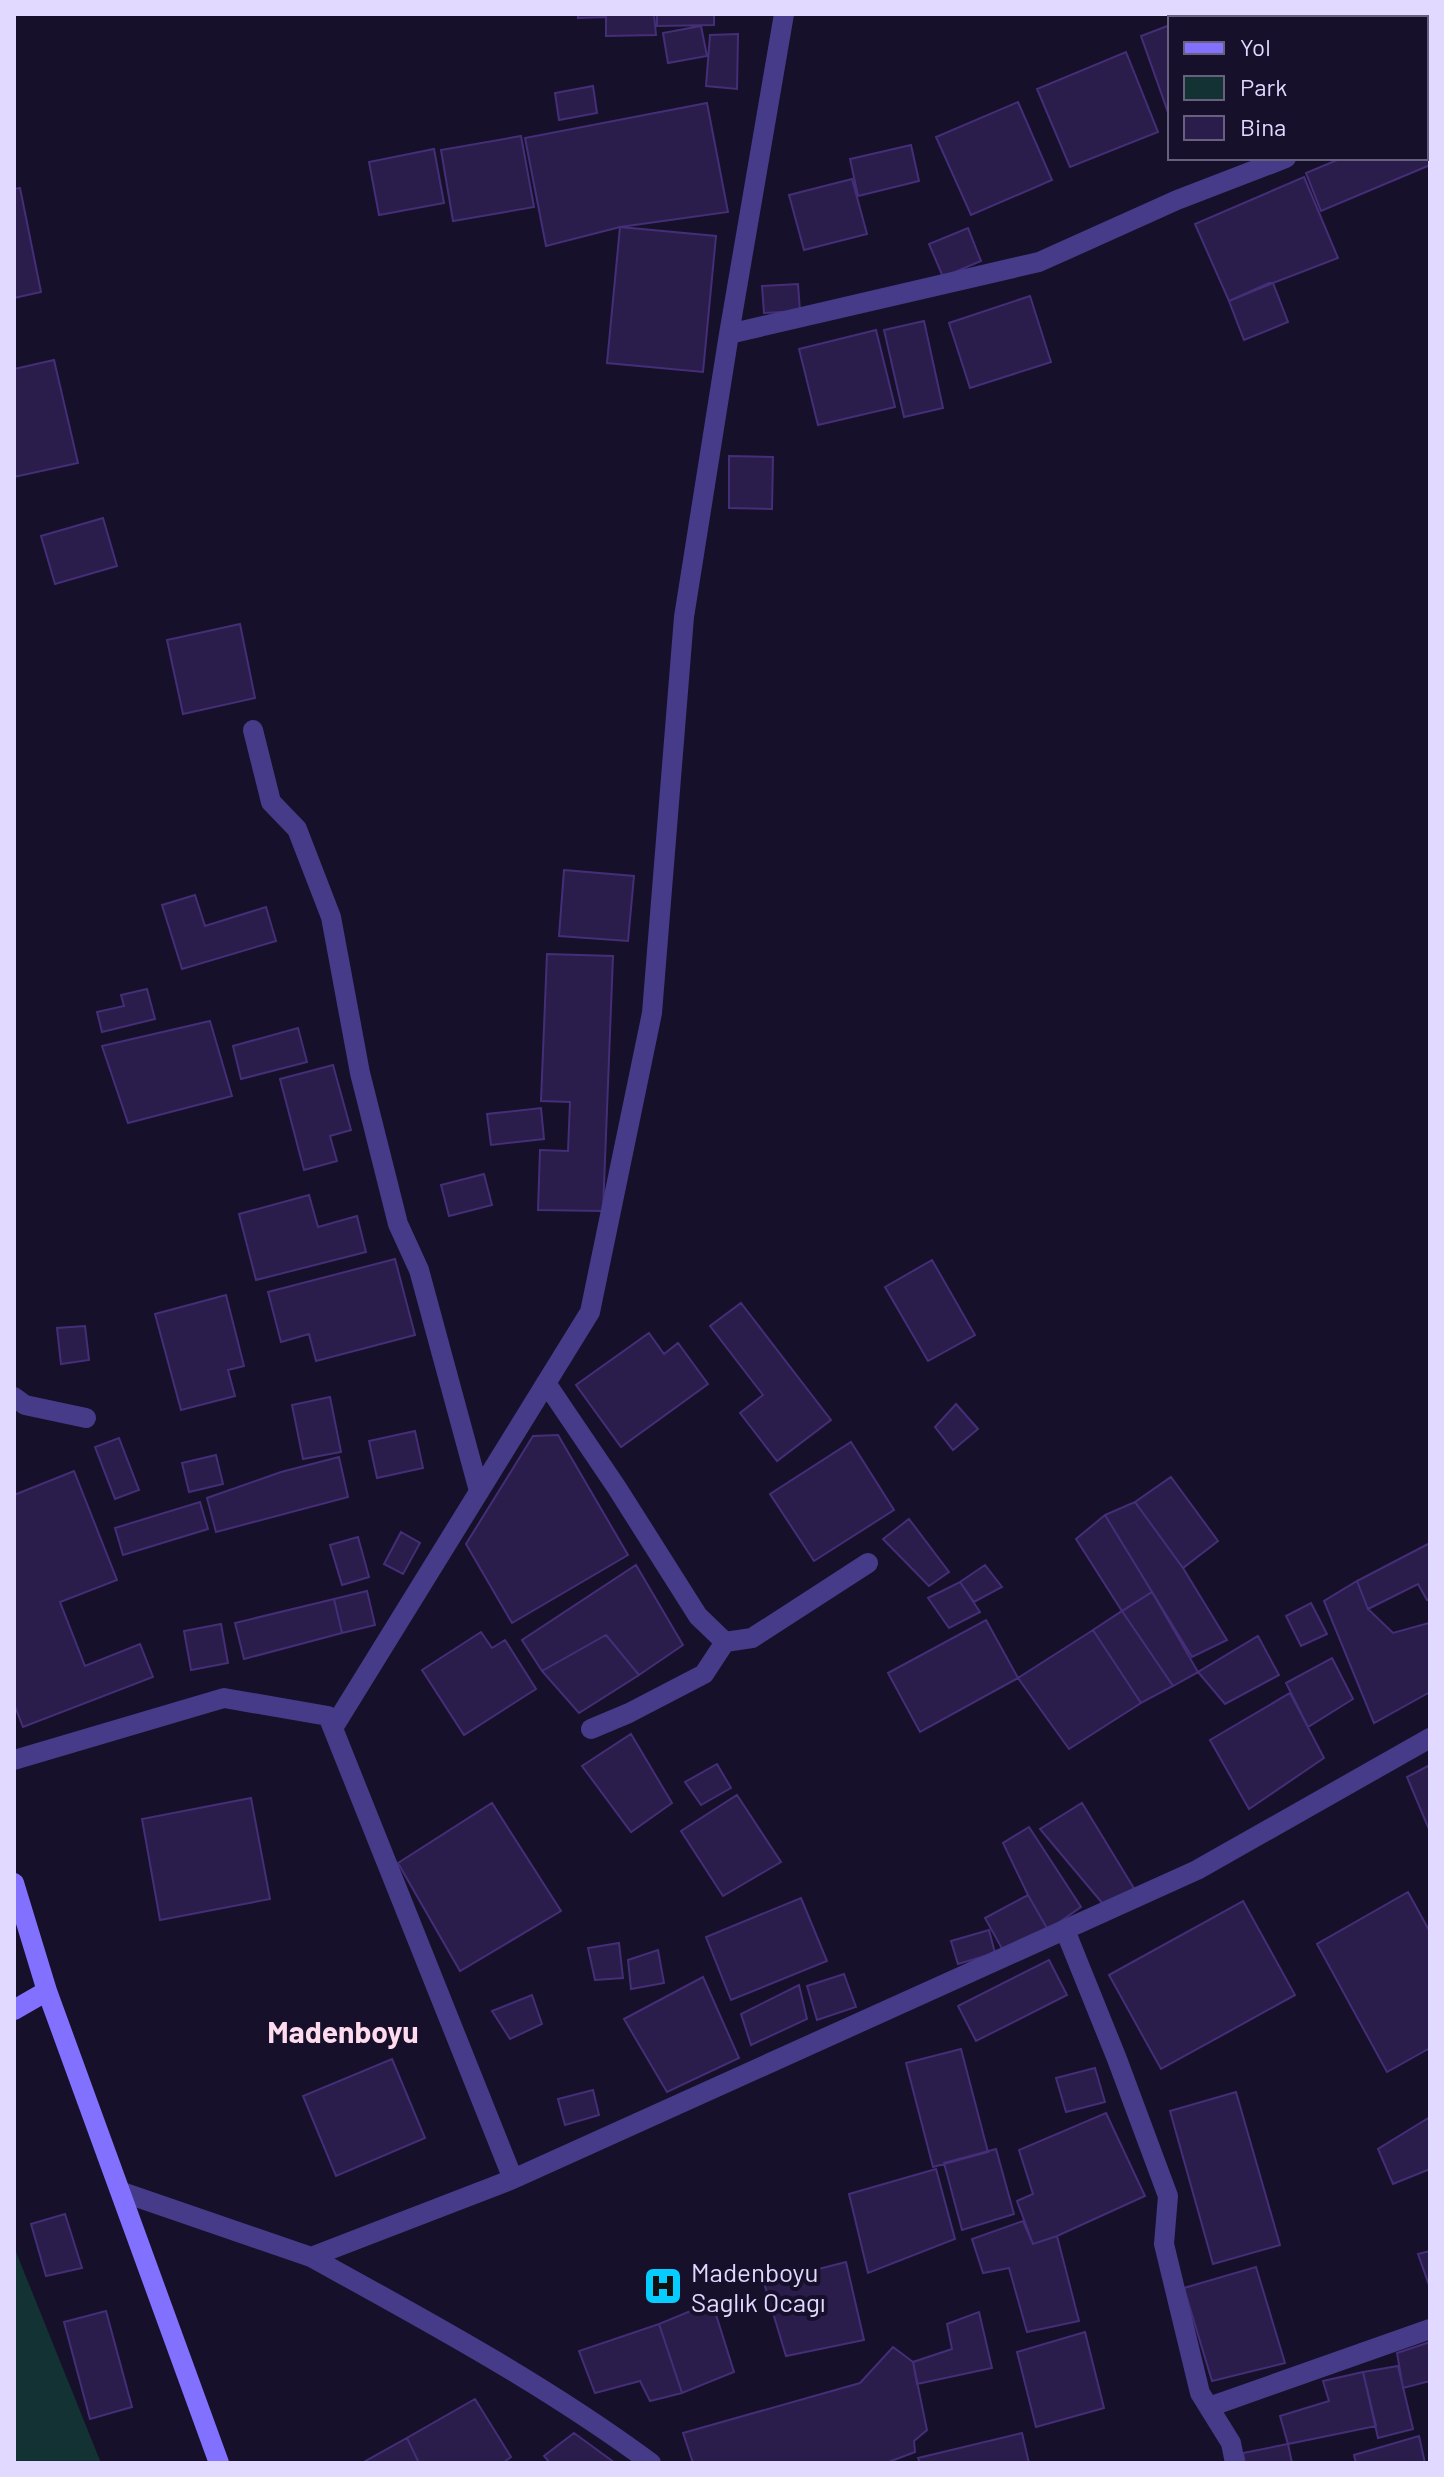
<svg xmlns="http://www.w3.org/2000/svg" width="1444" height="2477" font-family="Barlow,sans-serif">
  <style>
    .green { fill: #133234 }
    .building { fill: #2a1c4b; stroke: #442e77; stroke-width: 2 }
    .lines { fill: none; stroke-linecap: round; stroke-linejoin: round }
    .street { stroke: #463b89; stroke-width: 20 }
    .secondary { stroke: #8270ff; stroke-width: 20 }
    .labels { text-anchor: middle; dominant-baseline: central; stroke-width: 8; stroke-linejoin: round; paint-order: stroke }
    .poi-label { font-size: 26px; fill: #e1d9ff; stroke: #17102a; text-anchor: start }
    .quarter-label { font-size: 30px; font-weight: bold; fill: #ffdbee; stroke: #17102a }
  </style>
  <rect width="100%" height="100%" fill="#17102a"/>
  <path class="green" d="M14,2247L101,2463H14Z"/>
  <path class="building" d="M578,14H654L656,35L606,36V17L578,18Z
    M657,14H714V25L657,26Z
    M1241,14H1430V20L1426,22V18H1243Z
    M1170,25V118L1141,36Z
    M701,26L707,56L668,63L663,33Z
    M738,34L737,89L706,86L710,35Z
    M1126,52L1158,132L1070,167L1037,89Z
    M593,86L597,113L559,120L555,93Z
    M1018,102L1052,180L971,215L936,137Z
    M707,103L728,212L620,227L546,246L525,138Z
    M521,136L534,207L453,221L441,150Z
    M1426,140L1430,149V165L1321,211L1306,173L1342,158H1426Z
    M911,145L919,181L858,196L850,159Z
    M434,149L444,203L379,215L369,162Z
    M1304,177L1338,258L1273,283H1269L1229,301L1195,224Z
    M852,179L867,234L804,250L789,195Z
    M20,188L41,292L14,298V189Z
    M620,227L716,236L703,372L607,363Z
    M968,228L981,261L943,277L929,244Z
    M1273,283L1288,322L1244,340L1229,301Z
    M798,284L800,311L764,313L762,286Z
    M1030,296L1051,362L970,388L949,323Z
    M924,321L943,408L904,417L884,330Z
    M876,330L895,407L818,425L799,349Z
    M54,360L78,463L14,477V369Z
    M729,456L773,457L772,509L729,508Z
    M103,518L117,566L55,584L41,536Z
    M240,624L255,698L183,714L167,640Z
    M564,870L634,876L628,941L559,936Z
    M195,895L205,926L266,907L276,941L182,969L162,905Z
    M547,954L613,956L603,1211L538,1210L540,1150L568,1151L570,1102L541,1101Z
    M147,989L155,1019L102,1032L97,1012L124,1006L121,995Z
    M210,1021L232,1096L128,1123L102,1046Z
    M298,1028L307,1062L241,1079L233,1046Z
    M333,1065L351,1130L330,1136L337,1161L304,1170L280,1079Z
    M541,1108L544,1139L491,1145L487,1114Z
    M484,1174L492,1205L449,1216L441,1185Z
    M309,1195L318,1227L357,1216L366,1252L256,1280L239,1214Z
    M395,1259L415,1335L316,1361L309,1334L281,1342L268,1292Z
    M932,1260L975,1335L928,1361L885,1287Z
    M226,1295L244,1366L228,1370L235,1396L181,1410L155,1314Z
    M741,1303L831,1420L777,1461L740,1413L763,1395L710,1326Z
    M85,1326L89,1360L61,1364L57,1328Z
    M649,1333L664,1354L678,1343L708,1384L621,1447L576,1385Z
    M330,1397L341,1452L303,1459L292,1405Z
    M956,1404L978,1429L953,1450L935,1427Z
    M415,1431L423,1468L377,1478L369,1441Z
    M558,1435L628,1555L512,1623L466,1544L533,1436Z
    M119,1438L139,1490L115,1499L95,1447Z
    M851,1442L894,1510L814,1561L770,1494Z
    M216,1455L223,1484L189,1492L182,1463Z
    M339,1457L348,1497L216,1532L207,1498L281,1472Z
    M74,1471L117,1580L60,1602L85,1666L140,1644L153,1677L23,1727L14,1704V1495Z
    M1171,1477L1218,1541L1183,1568L1135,1502Z
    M200,1502L208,1529L123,1555L115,1528Z
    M1135,1502L1183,1568L1227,1640L1192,1657L1105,1515Z
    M1105,1515L1152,1592L1122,1611L1076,1539Z
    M909,1519L949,1572L929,1586L883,1539Z
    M401,1532L420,1543L403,1574L384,1564Z
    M358,1537L369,1577L342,1585L330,1545Z
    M1430,1543V1598L1427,1600L1418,1584L1368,1609L1357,1581Z
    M636,1565L683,1645L639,1675L606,1635L542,1671L522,1640Z
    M985,1565L1002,1587L974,1602L960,1582Z
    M1357,1581L1368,1609L1393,1633L1429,1623L1430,1626V1692L1374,1723L1324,1601Z
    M960,1582L980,1612L949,1628L928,1598Z
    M367,1591L375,1625L342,1633L334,1599Z
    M1152,1592L1198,1672L1173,1686L1122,1611Z
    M334,1599L342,1633L244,1659L235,1623Z
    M1311,1603L1327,1634L1301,1646L1286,1616Z
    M1122,1611L1173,1686L1141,1703L1093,1630Z
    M986,1620L1018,1678L920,1732L888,1673Z
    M221,1624L228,1663L191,1670L184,1631Z
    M1093,1630L1141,1703L1069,1749L1018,1678Z
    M481,1632L492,1648L505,1640L536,1689L464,1735L422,1670Z
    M606,1635L639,1675L579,1713L542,1671Z
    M1258,1636L1279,1675L1225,1704L1198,1672Z
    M1332,1658L1353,1699L1308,1727L1286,1683Z
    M1290,1693L1324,1758L1249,1809L1210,1740Z
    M631,1734L672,1803L631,1832L582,1766Z
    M717,1764L731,1788L701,1805L685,1782Z
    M1430,1765V1825L1428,1827L1407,1777Z
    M737,1795L781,1862L723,1896L681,1831Z
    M251,1798L270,1899L160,1920L142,1819Z
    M492,1803L561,1911L460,1971L398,1863Z
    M1082,1803L1135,1890L1103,1904L1040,1829Z
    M1029,1827L1081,1907L1048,1930L1028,1895L1003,1843Z
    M1408,1892L1430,1932V2048L1387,2072L1317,1944Z
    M1028,1895L1048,1930L1005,1954L985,1918Z
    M801,1898L827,1961L731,2000L706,1937Z
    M1243,1901L1295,1995L1161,2069L1109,1975Z
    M989,1930L995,1953L958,1964L951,1941Z
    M619,1943L623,1978L595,1980L588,1948Z
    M658,1950L664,1983L631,1989L628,1960Z
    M1049,1960L1067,1995L976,2041L958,2006Z
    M844,1974L856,2007L817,2020L807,1986Z
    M703,1977L739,2058L667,2092L624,2019Z
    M799,1985L807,2019L751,2045L741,2014Z
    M532,1995L542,2024L510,2039L492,2011Z
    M961,2049L988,2152L933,2167L906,2063Z
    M392,2059L425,2138L336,2176L303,2096Z
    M1095,2068L1105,2102L1066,2112L1056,2078Z
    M593,2090L599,2115L565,2125L558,2099Z
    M1236,2092L1280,2245L1213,2264L1170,2111Z
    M1106,2113L1145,2196L1057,2236L1033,2244L1017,2201L1033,2194L1019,2150Z
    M1430,2117V2169L1393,2184L1378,2149Z
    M996,2149L1014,2214L962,2230L944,2163Z
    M936,2169L955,2239L868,2273L849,2194Z
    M65,2214L82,2268L46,2276L31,2224Z
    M1023,2221L1033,2244L1057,2236L1079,2321L1027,2332L1009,2268L983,2273L972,2239Z
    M1430,2251V2288L1418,2254Z
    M846,2262L864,2340L786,2356L764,2283Z
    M1256,2267L1285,2363L1212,2381L1184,2288Z
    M712,2302L734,2372L682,2393L659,2324Z
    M106,2311L132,2407L90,2419L64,2322Z
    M979,2312L992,2368L917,2384L913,2362L952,2349L947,2324Z
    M659,2324L682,2393L650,2401L640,2381L595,2393L579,2351Z
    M1085,2332L1104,2408L1036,2427L1017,2352Z
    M1430,2342V2381L1403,2388L1397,2353Z
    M893,2347L913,2362L927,2430L914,2441L915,2452L886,2463H693L683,2433L860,2383Z
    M1398,2366L1413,2429L1378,2438L1363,2372Z
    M1363,2372L1376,2426L1288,2444L1280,2416L1329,2401L1323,2381Z
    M475,2399L511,2457L503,2463H419L407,2438Z
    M574,2433L615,2463H550L544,2456Z
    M1022,2433L1029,2463H920L918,2458Z
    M1419,2436L1425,2463H1356L1354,2455Z
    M407,2438L419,2463H362Z
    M1288,2444L1292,2463H1245L1243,2453Z"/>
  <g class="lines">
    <path class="street" d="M1426,103L1430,102
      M729,334L1039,262L1177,200L1286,158
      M253,730L271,802L297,829L331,917L360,1073L398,1224L419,1270L479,1491
      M546,1383L617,1488L698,1616L725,1642L752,1638L868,1563
      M14,1397L25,1405L86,1418
      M333,1728L590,1312L652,1013L684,617L729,334L784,14
      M591,1729L629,1713L704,1674L725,1642
      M14,1760L224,1698L328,1716L513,2179
      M1065,1930L1117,2059L1168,2196L1164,2244L1200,2393L1231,2443L1235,2463
      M122,2192L311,2257L513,2179L1197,1870L1430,1738
      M311,2257C427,2321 544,2384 651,2463
      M1209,2407L1430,2329"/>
    <path class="secondary" d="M14,1883L47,1991L219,2463
      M14,2010L47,1991"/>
  </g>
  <defs>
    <symbol id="hospital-square" viewBox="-11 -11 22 22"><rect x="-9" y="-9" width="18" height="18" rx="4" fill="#05cdff" stroke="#17102a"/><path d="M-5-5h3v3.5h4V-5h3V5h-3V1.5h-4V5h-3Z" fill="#111"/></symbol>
  </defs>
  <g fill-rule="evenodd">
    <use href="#hospital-square" x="641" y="2264" width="44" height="44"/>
  </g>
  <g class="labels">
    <g class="poi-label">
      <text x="691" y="2271">Madenboyu<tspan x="691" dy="30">Saglık Ocagı</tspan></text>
    </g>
    <g class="quarter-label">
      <text x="343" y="2031">Madenboyu</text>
    </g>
  </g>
  <rect width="1444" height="2477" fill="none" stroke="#e1d9ff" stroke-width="32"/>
  <rect x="1168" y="16" width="260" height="144" fill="#17102a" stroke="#68607f" stroke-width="2"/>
  <rect x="1184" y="42" width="40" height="12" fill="#8270ff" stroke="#68607f" stroke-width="2"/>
  <text x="1240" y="56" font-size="24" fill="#e1d9ff">Yol</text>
  <rect x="1184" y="76" width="40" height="24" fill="#133234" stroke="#68607f" stroke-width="2"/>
  <text x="1240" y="96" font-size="24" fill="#e1d9ff">Park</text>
  <rect x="1184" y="116" width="40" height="24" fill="#2a1c4b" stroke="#68607f" stroke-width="2"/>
  <text x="1240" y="136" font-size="24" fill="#e1d9ff">Bina</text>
</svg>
